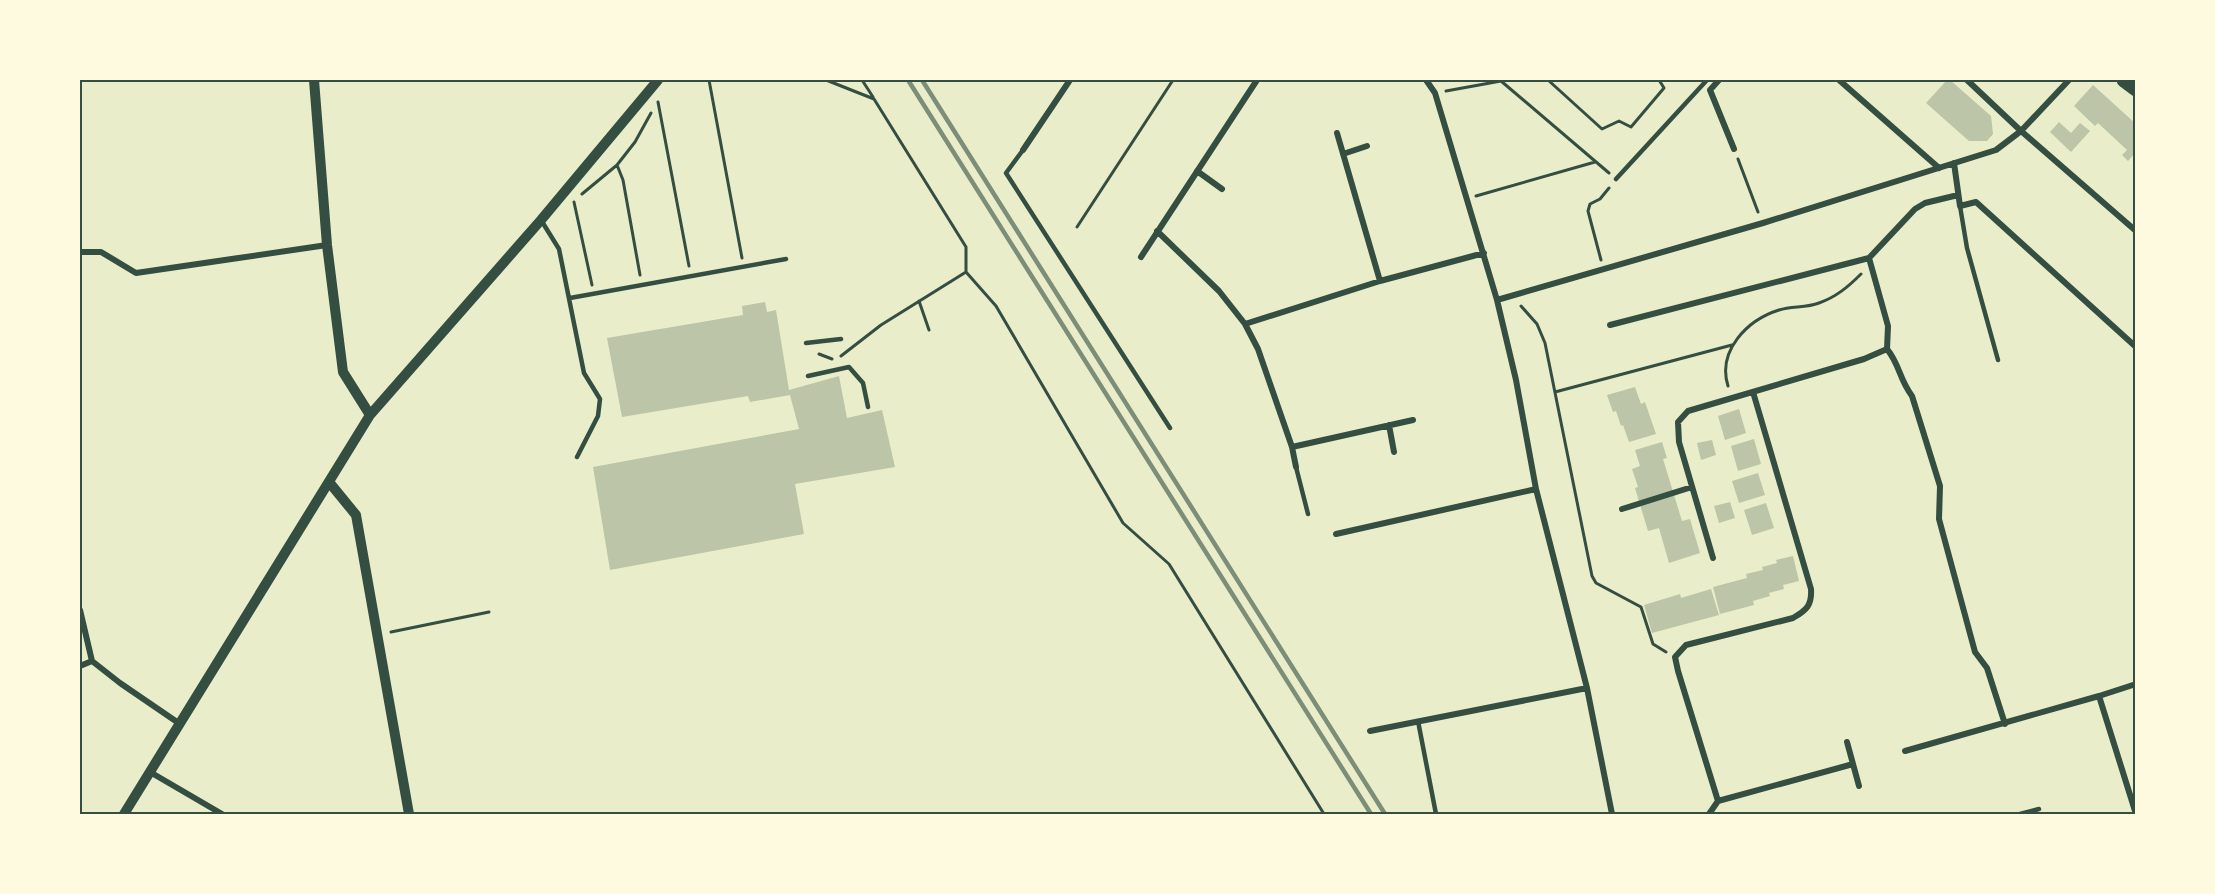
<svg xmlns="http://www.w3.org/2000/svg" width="2215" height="894" font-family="Mulish,sans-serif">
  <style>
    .building { fill: #bcc5a7 }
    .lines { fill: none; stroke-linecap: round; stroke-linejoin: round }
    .path { stroke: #344e41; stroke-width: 3 }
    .service { stroke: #344e41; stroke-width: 4.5 }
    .minor { stroke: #344e41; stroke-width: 6 }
    .tertiary { stroke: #344e41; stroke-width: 10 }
    .primary { stroke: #344e41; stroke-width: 15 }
    .rail { stroke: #7c8e77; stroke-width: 4.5 }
    .neatline { fill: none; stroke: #344e41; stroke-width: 2 }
  </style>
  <rect width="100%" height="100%" fill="#e9edc9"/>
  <path class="building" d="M1947,80H1950L1991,116L1993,134L1987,141H1969L1926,103Z
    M2093,85L2136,124V152L2128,161L2122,155L2127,150L2098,123L2095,126L2074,106Z
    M2059,122L2071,133L2080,123L2090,131L2071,152L2050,132Z
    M765,302L767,312L776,310L789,390L839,376L847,418L882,410L895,467L795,484L804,534L610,570L593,467L799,429L790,395L750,402L748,396L622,417L607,338L743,315L742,306Z
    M1635,387L1641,404L1645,402L1656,434L1629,442L1623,425L1621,426L1616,411L1613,412L1607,395Z
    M1739,409L1746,433L1725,440L1718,416Z
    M1754,439L1761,464L1738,471L1731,446Z
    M1712,440L1716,455L1701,460L1697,443Z
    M1662,442L1667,458L1663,459L1682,521L1690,519L1700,553L1669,563L1659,528L1648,531L1635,488L1638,487L1632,469L1640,466L1635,450Z
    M1758,473L1765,495L1739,503L1732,481Z
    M1730,502L1735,518L1719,523L1714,506Z
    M1766,503L1774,528L1752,535L1744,510Z
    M1793,556L1799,581L1783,585L1784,589L1769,593L1770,596L1753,601L1754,605L1720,614L1713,587L1747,578L1746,574L1763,570L1762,567L1777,563L1776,560Z
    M1711,589L1719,615L1652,633L1644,605L1680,594L1681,598Z"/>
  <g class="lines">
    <path class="path" d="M709,80L742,258
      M826,80L874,99L966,247V272L996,306L1123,523L1169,564L1324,814
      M862,80L873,97
      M1548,80L1602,129L1619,121L1631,127L1664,88L1659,80
      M1446,91L1501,81L1609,173
      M658,102L689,266
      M1738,159L1758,212
      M617,165L623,180L640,275
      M582,194L617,165L635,142L651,113
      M1476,196L1595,162
      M574,202L592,285
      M1077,227L1173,80
      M1601,260L1588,211L1590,204L1600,199L1609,188
      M919,301L929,330
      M1521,306L1537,324L1545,343L1592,576L1596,583L1641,607L1653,644L1666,652
      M819,354L832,359
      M841,356L881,325L966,272
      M1728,386C1717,351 1747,320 1779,310C1792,306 1806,308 1819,303C1836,297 1848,287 1861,274
      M1555,392L1732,345
      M391,632L489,612"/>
    <path class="service" d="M1023,150L1006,173L1170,428
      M1616,179L1707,80
      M1960,206L1967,248L1998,360
      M541,220L559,249L584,373L600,399L598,416L577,457
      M570,298L786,259
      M806,343L841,339
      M808,376L849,367L863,383L868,407
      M1296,467L1308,514
      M1418,721L1436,814
      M2020,814L2039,809"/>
    <path class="minor" d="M1426,80L1435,93L1497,300L1516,380L1536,489L1587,688L1612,814
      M1719,80L1710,90L1734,149
      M1839,80L1939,168
      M1967,80L2021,131L2136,231
      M1337,133L1380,281
      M1023,150L1070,80
      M1343,154L1367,146
      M1954,163L1960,206L1976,202L2136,347
      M1197,171L1222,189
      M1157,231L1219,291L1245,324L1258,349L1292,447L1296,467
      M80,252H101L136,273L327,245
      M1141,257L1257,80
      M1497,300L1763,223L1996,150L2021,131L2069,80
      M1245,324L1380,281L1484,253
      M1610,325L1869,258L1915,209L1925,203L1958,195
      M1887,349C1900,365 1899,379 1912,396L1940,486L1939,519L1975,652L1987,668L2005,724
      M1389,425L1394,452
      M1292,447L1413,420
      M1622,509L1692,487
      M1336,534L1536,489
      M1713,558L1679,442L1678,422L1688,411L1864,359L1887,349L1888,326L1869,258
      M80,610L92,661L120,683L180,724
      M80,666L92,661
      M2136,684L2099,696L2136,814
      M1370,731L1587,688
      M1847,742L1859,786
      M1905,751L2099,696
      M150,772L222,814
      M1718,801L1853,764
      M1709,814L1718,801L1678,671L1675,657L1686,645L1793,618C1807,610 1812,605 1811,589L1753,392"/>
    <path class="tertiary" d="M314,80L327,245L343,372L370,415
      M329,482L356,515L409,814
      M124,814L370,415L541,220L658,80"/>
    <path class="primary" d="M2124,80L2136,89"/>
    <path class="rail" d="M908,80L1371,814
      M922,80L1385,814"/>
  </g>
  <rect width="2215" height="894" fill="none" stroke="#fefae0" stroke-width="162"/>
  <rect x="81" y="81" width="2053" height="732" class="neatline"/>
</svg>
